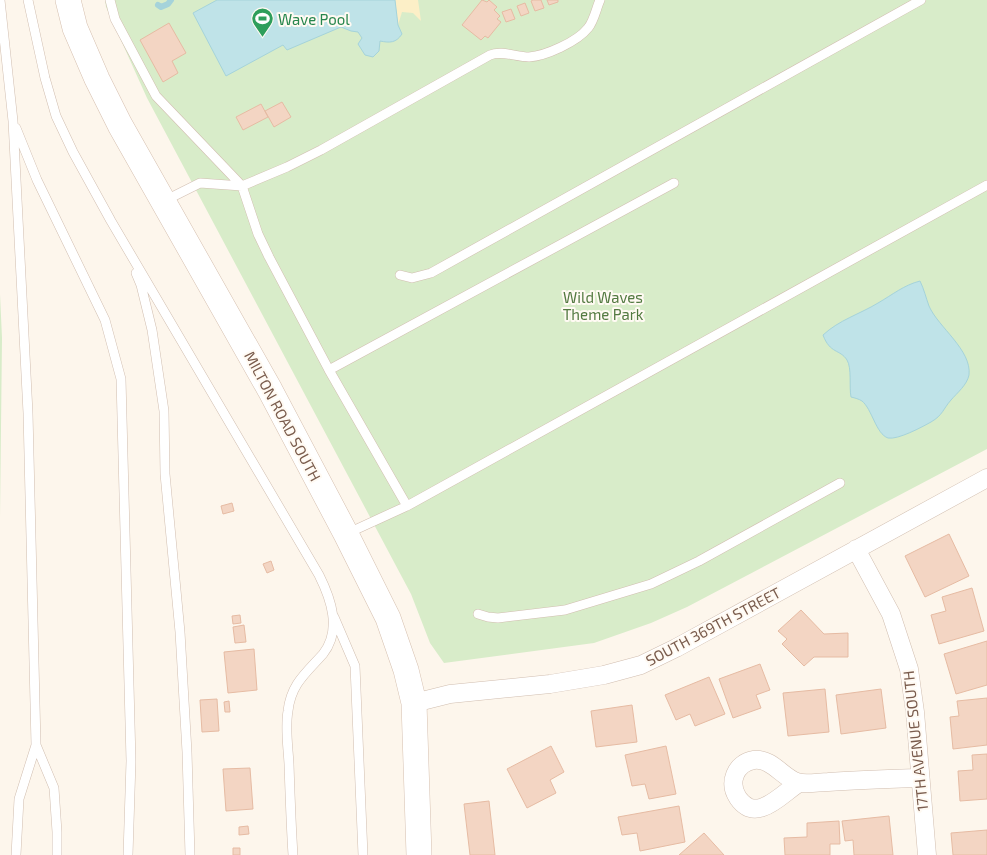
<svg xmlns="http://www.w3.org/2000/svg" width="987" height="855" font-family="'Exo 2',sans-serif">
  <style>
    .green { fill: #d8ecc9 }
    .sand { fill: #fcefc7 }
    .water { fill: #bfe3e8; stroke: #a5d3da }
    .lines { fill: none; stroke-linecap: round; stroke-linejoin: round }
    .stream { stroke: #a5d3da; stroke-width: 6 }
    .building { fill: #f3d5c3; stroke: #e6bba3 }
    .lane-casing { stroke: #d1beb0; stroke-width: 10 }
    .street-casing { stroke: #d1beb0; stroke-width: 19 }
    .secondary-casing { stroke: #d6c0b0; stroke-width: 26 }
    .lane { stroke: #fff; stroke-width: 9 }
    .street { stroke: #fff; stroke-width: 18 }
    .secondary { stroke: #fff; stroke-width: 25 }
    .labels { text-anchor: middle; dominant-baseline: central; stroke-width: 4; stroke-linejoin: round; paint-order: stroke }
    .leisure-label { font-size: 15px; fill: #27864d; stroke: #fffaf3; text-anchor: start }
    .park-label { font-size: 15px; fill: #537a41; stroke: #fffaf3 }
    .street-label { font-size: 15px; fill: #7a5c4d; stroke: #fffaf3 }
  </style>
  <rect width="100%" height="100%" fill="#fdf6ec"/>
  <path class="green" d="M105,0H987V449L687,607L651,623L594,643L444,663L430,643L411,594L147,98L106,7Z
    M0,294L2,338L0,518Z"/>
  <path class="sand" d="M395,0H418L421,21L413,13L402,12L398,25Z"/>
  <path class="water" d="M217,0H395L398,25L402,34C396,43 390,43 380,41L379,51L373,57L365,55L358,44L362,38L358,32L351,31L341,27L287,50L283,45L226,76L193,13Z
    M920,281C924,289 926,298 929,306C938,327 972,350 969,375C967,385 957,393 951,400C943,409 943,415 931,422C922,427 898,440 888,438C876,434 872,409 862,401C859,399 855,398 851,397C849,387 852,368 847,360C840,349 830,354 823,335C839,320 860,314 878,303C892,295 904,285 920,281Z"/>
  <g class="lines">
    <path class="stream" d="M158,5L161,7L168,4L171,0"/>
  </g>
  <path class="building" d="M482,0L487,2L489,0L497,7L494,10L500,16L497,19L501,22L488,38L485,36L481,40L462,25Z
    M533,0H541L544,8L535,11L531,1Z
    M547,0H558V2L549,5Z
    M525,3L529,13L521,16L517,6Z
    M511,9L515,19L506,22L502,12Z
    M169,23L186,53L172,61L178,73L163,82L140,40Z
    M282,102L291,117L274,127L265,111Z
    M261,104L268,117L243,130L236,117Z
    M232,503L234,511L223,514L221,506Z
    M949,534L969,576L925,597L905,556Z
    M271,561L274,570L267,573L263,564Z
    M972,588L984,631L939,644L931,615L946,611L942,597Z
    M801,610L824,634L848,633V657H814L804,666L782,644L787,639L778,631Z
    M240,615L241,623L233,624L232,616Z
    M244,625L246,642L235,643L233,627Z
    M987,641V685L956,694L944,654Z
    M254,649L257,690L228,693L224,652Z
    M760,664L770,690L756,695L761,708L733,718L719,679Z
    M709,677L725,714L695,726L690,714L676,720L665,695Z
    M825,689L829,732L788,736L783,693Z
    M881,689L886,728L841,734L836,695Z
    M987,698V745L953,749L950,717L959,716L957,701Z
    M217,699L219,731L202,732L200,700Z
    M229,701L230,712H225L224,702Z
    M632,705L637,742L596,747L591,711Z
    M551,746L564,772L550,780L556,793L527,808L507,769Z
    M666,746L676,794L649,799L645,784L632,786L625,755Z
    M987,754V799L960,801L958,771L973,770L972,755Z
    M250,768L253,809L226,811L223,769Z
    M489,801L495,855H470L464,804Z
    M679,806L685,842L640,851L637,833L622,835L618,817Z
    M889,816L893,855H854L853,840L845,841L842,821Z
    M839,821L840,844H830V855H785L784,838L807,837V823Z
    M248,826L249,834L239,835V827Z
    M987,830V855H953L951,833Z
    M704,833L724,855H679Z
    M233,848H240V855H233Z"/>
  <g class="lines">
    <defs>
      <path id="lane" d="M0,0L13,121L28,413L36,745L19,799L16,855
        M28,0L45,78L56,116L73,152L111,221L319,575C331,599 342,630 323,654C306,673 291,684 288,711C285,728 288,746 289,764C290,794 291,825 293,855
        M110,0L115,19L156,96L242,186L258,234L269,257L329,370L407,506
        M16,128L37,180L105,320L121,379L131,761L128,855
        M164,201L200,183L242,186L287,167L321,150L490,55C502,50 516,57 529,57C545,56 577,42 588,28C594,21 596,9 600,0
        M136,273L141,285L152,330L164,411L165,474L180,632L187,752L190,855
        M400,275L412,278L431,273L921,0
        M329,370L674,183
        M346,534L407,506L987,185
        M478,614L488,617L498,618L565,610L651,584L699,561L840,483
        M334,617L355,666L363,855
        M36,745L54,788L57,832V855"/>
      <path id="street" d="M856,549L891,614L909,669L915,712L927,855
        M414,703L450,694L550,684L604,675L641,665L676,648L987,478
        M799,783C782,793 757,825 738,798C728,783 735,763 754,760C772,758 782,777 797,782C805,785 819,782 828,782C858,780 889,779 919,778"/>
      <path id="secondary" d="M68,0L75,28L97,79L120,125L270,390L346,534L388,618L406,670L414,703L419,855"/>
    </defs>
    <use href="#lane" class="lane-casing"/>
    <use href="#street" class="street-casing"/>
    <use href="#secondary" class="secondary-casing"/>
    <use href="#lane" class="lane"/>
    <use href="#street" class="street"/>
    <use href="#secondary" class="secondary"/>
  </g>
  <defs>
    <symbol id="stadium-pin" viewBox="-11 -11 22 30"><path d="M0 17L-7.5 6A9.5 9.5 0 1 1 7.5 6Z" fill="#2e9e5b" stroke="#fffaf3"/><path d="M0-5a6.5 5 0 1 0 0 10a6.5 5 0 1 0 0-10ZM-3.5-1.8h7v3.6h-7Z" fill="#fff"/></symbol>
  </defs>
  <g fill-rule="evenodd">
    <use href="#stadium-pin" x="250" y="6" width="25" height="34"/>
  </g>
  <g class="labels">
    <g class="leisure-label">
      <text x="278" y="19">Wave Pool</text>
    </g>
    <g class="park-label">
      <text x="603" y="297">Wild Waves<tspan x="603" dy="17">Theme Park</tspan></text>
    </g>
    <g class="street-label">
      <text transform="translate(283 416) rotate(62)">MILTON ROAD SOUTH</text>
      <text transform="translate(713 626) rotate(-28)">SOUTH 369TH STREET</text>
      <text transform="translate(915 741) rotate(-96)">17TH AVENUE SOUTH</text>
    </g>
  </g>
</svg>
